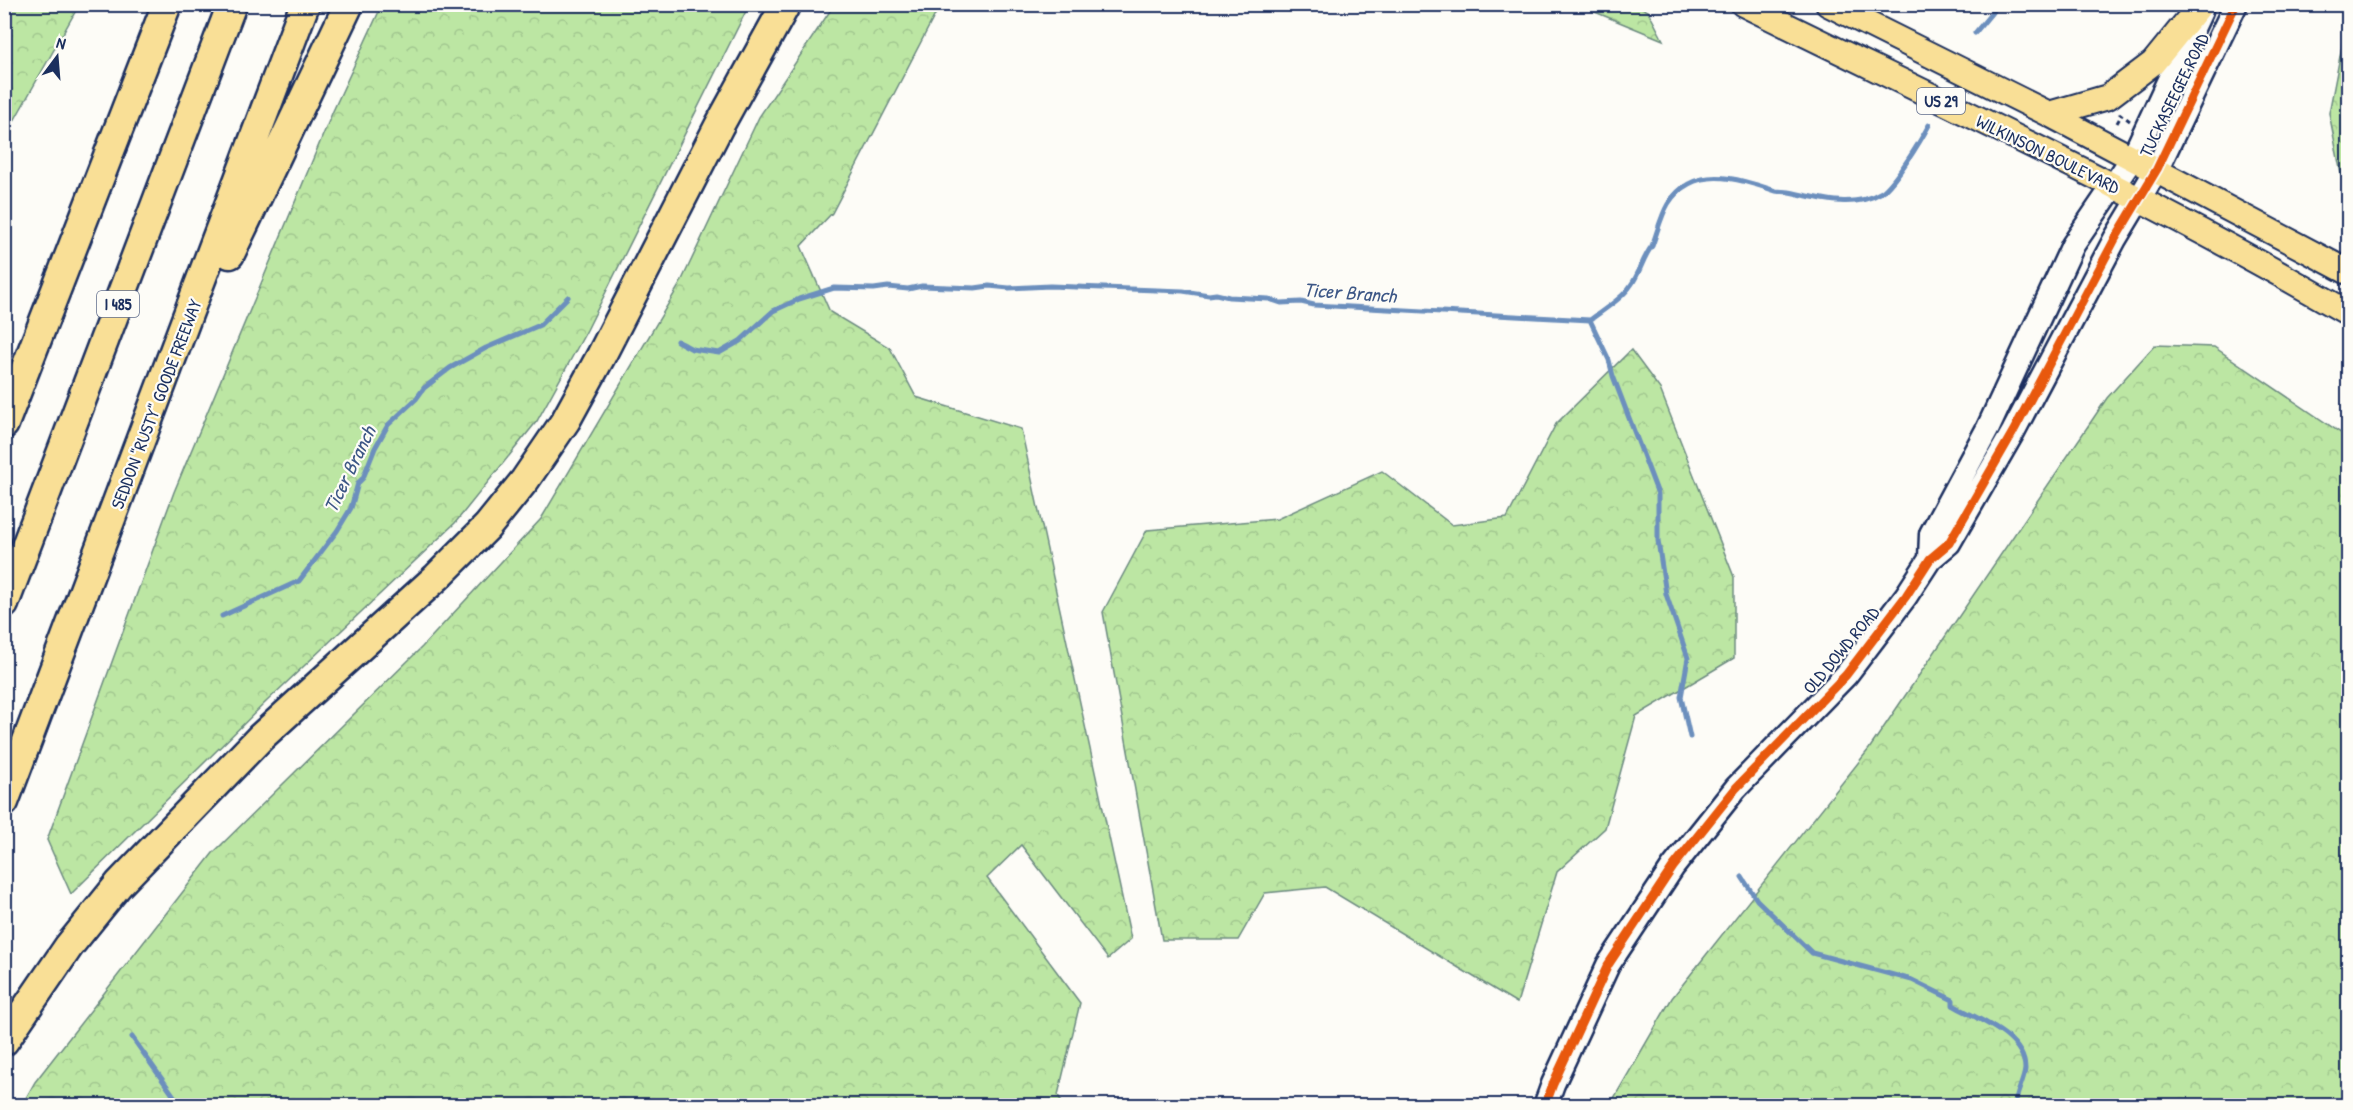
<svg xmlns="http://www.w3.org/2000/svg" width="2353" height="1110" font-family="'Patrick Hand',sans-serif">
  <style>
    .forest { fill: url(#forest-crowns); stroke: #6c8a80; stroke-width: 1.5 }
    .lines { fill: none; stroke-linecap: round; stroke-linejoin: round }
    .stream { stroke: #6c8fbd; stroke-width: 5 }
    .secondary-casing { stroke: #1b2f5e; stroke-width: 27 }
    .primary-casing { stroke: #1b2f5e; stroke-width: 28 }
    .highway-casing { stroke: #1b2f5e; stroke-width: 33 }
    .path { stroke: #1b2f5e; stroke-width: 3; stroke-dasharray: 4.5 4.5; stroke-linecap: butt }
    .secondary { stroke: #fdfcf7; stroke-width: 22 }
    .primary { stroke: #f9df96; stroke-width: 24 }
    .highway { stroke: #f9df96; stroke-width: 28 }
    .cycleway-casing { stroke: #fdfcf7; stroke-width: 13 }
    .cycleway { stroke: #e8590c; stroke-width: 9 }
    .labels { text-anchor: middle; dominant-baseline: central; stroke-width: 4.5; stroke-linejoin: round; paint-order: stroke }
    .shield { fill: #fdfcf7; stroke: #5f6c8c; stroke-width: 1.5 }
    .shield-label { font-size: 16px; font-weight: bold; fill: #1b2f5e }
    .street-label { font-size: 18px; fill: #1b2f5e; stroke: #fdfcf7 }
    .water-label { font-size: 20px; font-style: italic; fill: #3d5786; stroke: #fdfcf7 }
  </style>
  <defs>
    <pattern id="forest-crowns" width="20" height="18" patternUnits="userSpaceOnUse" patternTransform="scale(1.5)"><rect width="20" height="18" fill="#bce6a3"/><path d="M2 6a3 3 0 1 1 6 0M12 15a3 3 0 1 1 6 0" fill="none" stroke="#a1c68f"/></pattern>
  </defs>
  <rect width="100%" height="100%" fill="#fdfcf7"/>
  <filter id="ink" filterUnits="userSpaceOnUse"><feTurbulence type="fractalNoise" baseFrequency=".0167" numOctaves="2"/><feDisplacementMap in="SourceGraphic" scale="12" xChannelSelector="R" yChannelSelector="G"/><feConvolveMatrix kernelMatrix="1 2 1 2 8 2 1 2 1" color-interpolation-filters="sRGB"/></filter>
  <g filter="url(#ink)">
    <path class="forest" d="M5,4L79,5L5,137L4,5Z
      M382,5H749L587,330L537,421L455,523L266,702L71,894L47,840L174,492L333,111Z
      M834,5H949L936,13L832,213L801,246L830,312L890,348L916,397L1021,429L1131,939L1108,959L1021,845L987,878L1080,1003L1058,1095L1063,1105H22L35,1082L213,853L422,647L541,519L680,284L759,117Z
      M1578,5H1636L1648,11L1663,40Z
      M2348,15V182L2341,174L2329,113Z
      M2155,345L2214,347L2348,438V1105H1610L1672,998L1869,749L2107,398Z
      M1631,350L1660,389L1734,577V658L1636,716L1605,828L1557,872L1517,1003L1325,887L1265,893L1238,940H1162L1103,612L1147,530L1277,519L1382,471L1452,525L1507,518L1556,424Z"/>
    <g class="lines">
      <path class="stream" d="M1975,33L1999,4
        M1590,320L1609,360L1613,376L1658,494V541L1666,594L1688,658L1681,697L1690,737
        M677,341L692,349L719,353L740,341L773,311L799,299L834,288L874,289L888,287L908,289L922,286L975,288L989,286L1009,288L1050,286L1183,291L1209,295L1216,294L1229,297L1269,299L1281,303L1301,302L1314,305L1590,320C1603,310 1622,299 1631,285C1640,273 1643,257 1652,246C1657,233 1661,216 1668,204C1694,163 1739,179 1776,191C1781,192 1784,191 1789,192C1820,198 1852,210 1882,192C1895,183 1921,140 1929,125
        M222,616L299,581L337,531L351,508L358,483L363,478L375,448L388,425L416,399L424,388L450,368L486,348L540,325L568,297
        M1742,877L1757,900L1812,953L1912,980L1953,1000V1005C1977,1019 2025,1036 2025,1069C2024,1081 2016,1093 2015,1106
        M132,1037L181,1106"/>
      <defs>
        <path id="secondary" d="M1930,559L1931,534L1988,428L2073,245L2133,157L2201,11
          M1545,1106L1553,1084L1608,965L1673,867L1736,788L1846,675L1906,596L1930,559L1949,543L2013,432L2115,239L2157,169L2236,4"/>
        <path id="primary" d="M1743,4C1946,104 2153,199 2348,313
          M1828,4L2049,114L2348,272
          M2049,114L2108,97L2153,63L2201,4"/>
        <path id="highway" d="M230,254L349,4
          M4,424L167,4
          M4,604L232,4
          M4,802L305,4
          M4,1041L69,946L119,884L261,737L437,577L487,527L525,480L566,420L601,356L719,126L786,4"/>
      </defs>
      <use href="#secondary" class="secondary-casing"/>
      <use href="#primary" class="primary-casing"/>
      <use href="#highway" class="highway-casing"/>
      <path class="path" d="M2119,113L2130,121
        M2117,123L2121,116"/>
      <use href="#secondary" class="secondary"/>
      <use href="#primary" class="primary"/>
      <use href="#highway" class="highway"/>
      <defs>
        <path id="cycleway" d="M1545,1106L1553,1084L1608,965L1673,867L1736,788L1846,675L1906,596L1930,559L1949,543L2013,432L2115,239L2157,169L2236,4"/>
      </defs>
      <use href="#cycleway" class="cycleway-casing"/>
      <use href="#cycleway" class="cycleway"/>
    </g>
  </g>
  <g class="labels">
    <g class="shield">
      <rect x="1917" y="88" width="48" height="26" rx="4.5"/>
      <rect x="97" y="291" width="42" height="26" rx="4.5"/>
    </g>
    <g class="shield-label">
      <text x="1941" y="101">US 29</text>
      <text x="118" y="304">I 485</text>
    </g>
    <g class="street-label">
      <text transform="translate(2174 95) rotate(-64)">TUCKASEEGEE ROAD</text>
      <text transform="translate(2048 154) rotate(26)">WILKINSON BOULEVARD</text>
      <text transform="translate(156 404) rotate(-69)">SEDDON "RUSTY" GOODE FREEWAY</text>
      <text transform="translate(1841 650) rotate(-50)">OLD DOWD ROAD</text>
    </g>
    <g class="water-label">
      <text transform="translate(1350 292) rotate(4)">Ticer Branch</text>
      <text transform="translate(349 469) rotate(-64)">Ticer Branch</text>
    </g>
  </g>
  <rect width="2353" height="1110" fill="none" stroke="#fdfcf7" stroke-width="24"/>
  <rect x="12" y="12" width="2329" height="1086" fill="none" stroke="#1b2f5e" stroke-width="2" filter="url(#ink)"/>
  <g transform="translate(57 57) rotate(16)" stroke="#fdfcf7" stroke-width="4.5" paint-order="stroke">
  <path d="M0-4.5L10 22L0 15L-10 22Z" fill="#1b2f5e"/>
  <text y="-9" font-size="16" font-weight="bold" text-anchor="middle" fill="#1b2f5e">N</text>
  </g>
</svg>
